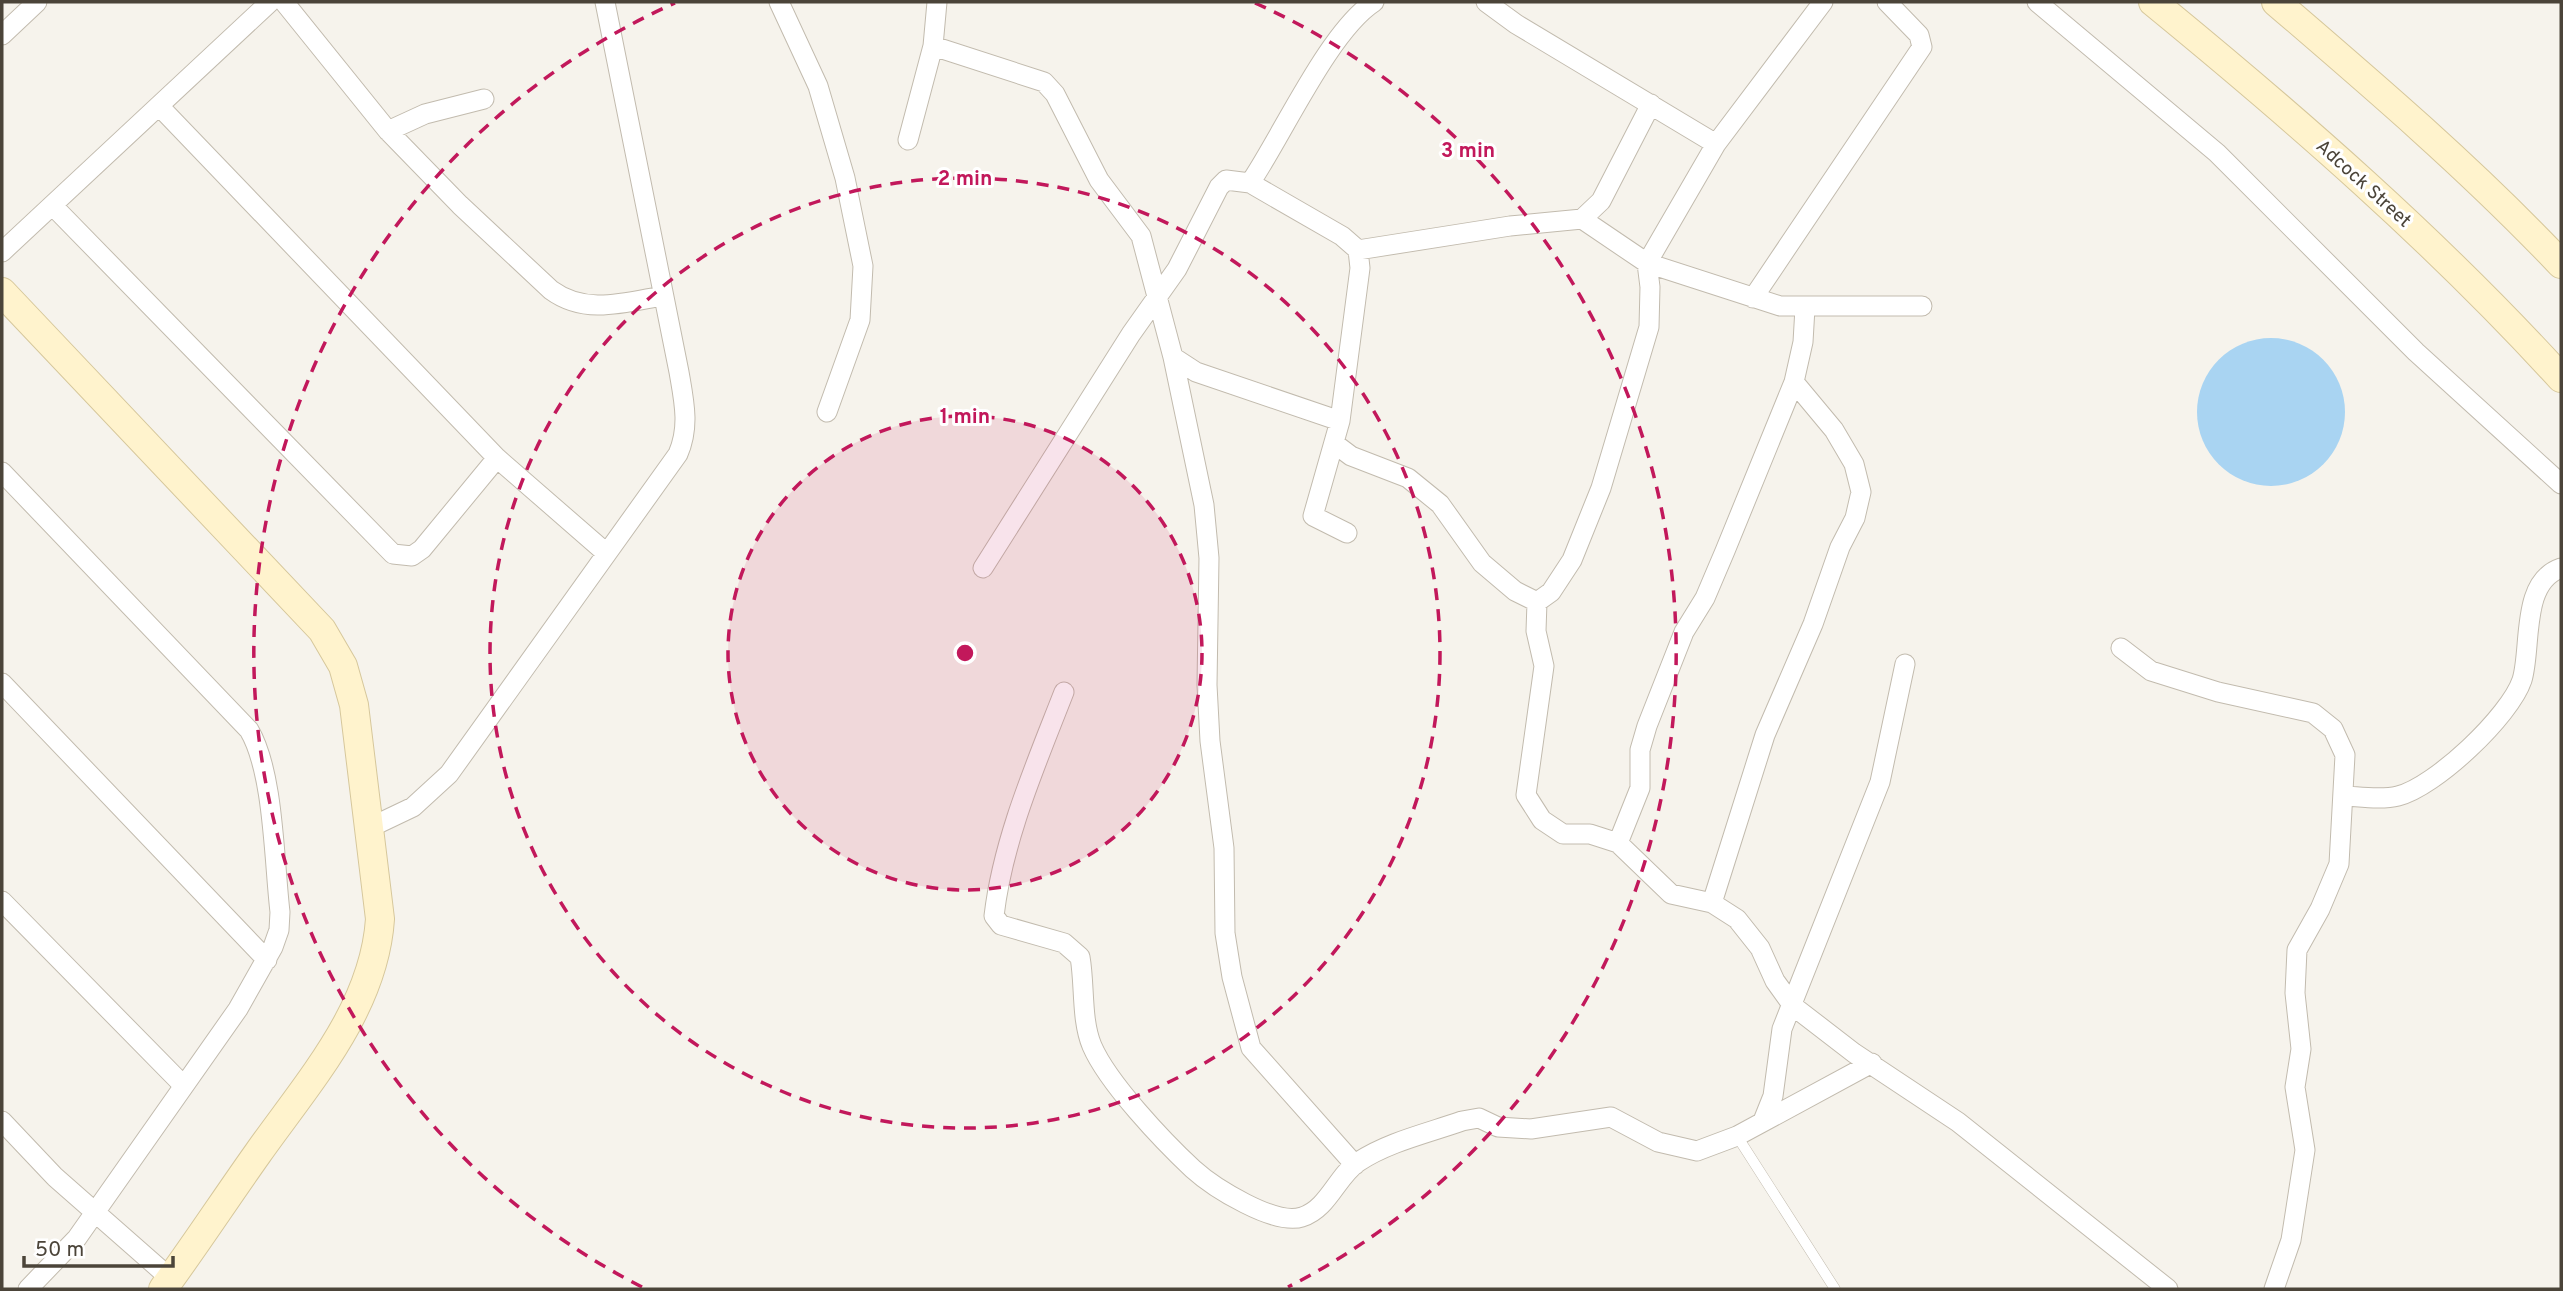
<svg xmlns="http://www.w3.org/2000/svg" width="2563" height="1291" font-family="Overpass,sans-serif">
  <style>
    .water { fill: #a9d4f2 }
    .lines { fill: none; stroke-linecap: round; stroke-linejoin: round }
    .lane-casing { stroke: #c2bbae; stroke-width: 11 }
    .street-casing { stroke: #c2bbae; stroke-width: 21 }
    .secondary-casing { stroke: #d6c79b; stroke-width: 30 }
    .lane { stroke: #fff; stroke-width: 10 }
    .street { stroke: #fff; stroke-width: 19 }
    .secondary { stroke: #fff3cd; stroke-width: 28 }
    .ring { fill: none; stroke: #c2185b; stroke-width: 3.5; stroke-dasharray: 12 9 }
    .labels { text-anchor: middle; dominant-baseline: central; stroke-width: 6; stroke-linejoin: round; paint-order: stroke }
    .street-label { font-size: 19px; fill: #4b4439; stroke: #fff }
    .centre { fill: #c2185b; stroke: #fff; stroke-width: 3.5 }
    .ring-label { font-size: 21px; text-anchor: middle; font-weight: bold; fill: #c2185b; stroke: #fff; stroke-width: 6; stroke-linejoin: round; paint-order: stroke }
  </style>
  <rect width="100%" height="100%" fill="#f6f3ec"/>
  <path class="water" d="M2197 412a74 74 0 1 1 148 0a74 74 0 1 1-148 0Z"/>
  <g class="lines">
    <defs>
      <path id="lane" d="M1737,1136L1835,1289"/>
      <path id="street" d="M284,2L388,131L460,205L551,290C585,315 623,303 662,296
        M779,2L818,86L845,178L863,266L860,320L827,412
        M1486,2L1516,24L1716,144
        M2037,2L2217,153L2416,352L2561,484
        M2,35L37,2
        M933,46L1044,82L1055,94L1099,180L1141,236L1173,357L1196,372L1340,421
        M160,107L497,458L605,552
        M388,131L425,114L484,99
        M908,140L933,46L937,2
        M53,206L393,554L412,556L422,549L497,458
        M1582,219L1647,263L1780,306H1922
        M1358,250L1510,226L1582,219L1601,201L1651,104
        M2,252L270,2
        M1753,298L1922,47L1919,35L1887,2
        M1173,357L1204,505L1209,558L1207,685L1210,741L1224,848L1225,933L1232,977L1251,1048L1355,1165
        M1335,444L1351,456L1408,478L1440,504L1482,563L1515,591L1537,602L1551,592L1572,560L1601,488L1649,327L1650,287L1647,263L1716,144L1823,2
        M2,472L249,730C274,772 274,862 280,912L279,930L273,947L238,1009L77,1238L28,1289
        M1347,533L1313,516L1340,421L1360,268L1358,250L1342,236L1250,183C1282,136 1329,31 1374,2
        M983,568L1131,334L1177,269L1219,187L1226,180L1250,183
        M1537,602L1536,631L1544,666L1526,795L1542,820L1563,834H1590L1618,843L1671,894L1712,903L1737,919L1760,948L1775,981L1793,1006L1854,1053L1958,1122L2168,1289
        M2121,648L2151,671L2218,692L2313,713L2333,729L2345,755L2339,864L2320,909L2297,950L2295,993L2301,1049L2295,1087L2305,1150L2291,1240L2274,1289
        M2,683L267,960
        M1064,692C1036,764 1003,839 994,916L1001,925L1064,943L1080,957C1085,985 1081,1020 1092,1046C1108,1083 1163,1141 1193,1169C1214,1188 1275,1226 1302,1217C1328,1209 1337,1176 1358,1162C1388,1142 1428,1133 1462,1121L1479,1118L1498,1127L1531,1129L1611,1117L1658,1142L1697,1151L1737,1136L1872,1063
        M2345,796C2362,797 2382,800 2398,796C2435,787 2510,716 2522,680C2532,648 2520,582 2561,568
        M369,828L413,807L449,774L678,454C690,427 684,401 679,372L605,2
        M1618,843L1640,788V750L1647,726L1684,632L1705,598L1725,551L1794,382L1803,342L1805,308
        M2,901L183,1085
        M1712,903L1765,735L1813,624L1840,547L1855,518L1861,492L1854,464L1834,430L1794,382
        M2,1121L55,1177L171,1279
        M1763,1121L1773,1096L1782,1029L1880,782L1905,664"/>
      <path id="secondary" d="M2153,2C2296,119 2437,242 2561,378
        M2276,2C2374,86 2472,170 2561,264
        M2,292L322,630L343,666L354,705L380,919C374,1009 309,1081 258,1153C226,1198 196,1244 163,1289"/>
    </defs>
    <use href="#lane" class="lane-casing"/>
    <use href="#street" class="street-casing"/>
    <use href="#secondary" class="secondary-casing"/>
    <use href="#lane" class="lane"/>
    <use href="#street" class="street"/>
    <use href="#secondary" class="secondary"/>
  </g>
  <circle cx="965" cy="653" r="237" fill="#c2185b" fill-opacity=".12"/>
  <g class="ring">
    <circle cx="965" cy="653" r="237"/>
    <circle cx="965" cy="653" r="475"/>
    <path d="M642 1287A712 712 0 0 1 675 3M1255 3A712 712 0 0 1 1288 1287"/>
  </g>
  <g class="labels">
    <g class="street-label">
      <text transform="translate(2363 184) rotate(42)">Adcock Street</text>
    </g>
  </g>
  <circle cx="965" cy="653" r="10" class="centre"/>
  <g class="ring-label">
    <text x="1468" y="157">3 min</text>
    <text x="965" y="185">2 min</text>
    <text x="965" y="423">1 min</text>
  </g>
  <rect width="2563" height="1291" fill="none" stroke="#4b4439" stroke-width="7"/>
  <path d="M24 1256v10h149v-10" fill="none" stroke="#4b4439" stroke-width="3.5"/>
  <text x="35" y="1256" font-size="21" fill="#4b4439" stroke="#ffffff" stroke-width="5" paint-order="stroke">50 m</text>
</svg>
